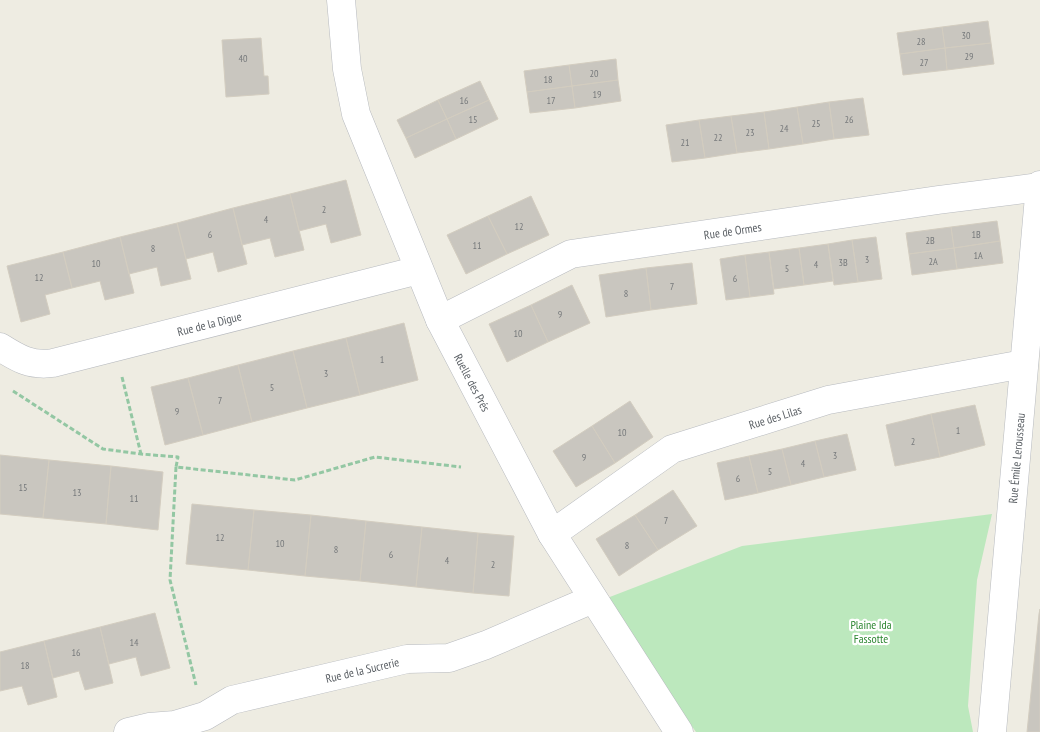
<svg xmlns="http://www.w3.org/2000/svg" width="1040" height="732" font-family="'PT Sans Narrow',sans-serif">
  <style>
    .green { fill: #bce8bd }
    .building { fill: #c9c6bf; stroke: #d3cdc0 }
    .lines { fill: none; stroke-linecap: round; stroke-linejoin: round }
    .minor-casing { stroke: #b7babf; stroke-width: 29 }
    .path { stroke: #93c7a3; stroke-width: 3; stroke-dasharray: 5 2.5; stroke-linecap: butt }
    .minor { stroke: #fff; stroke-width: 28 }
    .labels { text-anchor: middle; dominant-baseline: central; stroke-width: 4.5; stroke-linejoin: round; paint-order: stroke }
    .number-label { font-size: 10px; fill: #76797b }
    .street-label { font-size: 12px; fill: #5a5f64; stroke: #fff }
    .park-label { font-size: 12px; fill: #2e8733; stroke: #fff }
  </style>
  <rect width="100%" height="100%" fill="#eeece2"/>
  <path class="green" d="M992,514L977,580L968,706L973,732H696L602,600L742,546Z"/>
  <path class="building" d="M988,21L991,43L945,48L942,27Z
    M942,27L945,48L900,54L897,33Z
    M261,38L264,76H268L269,94L226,97L222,40Z
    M991,43L994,64L947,70L945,48Z
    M945,48L947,70L903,75L900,54Z
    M616,59L618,80L572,86L569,65Z
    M569,65L572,86L527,92L524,71Z
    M618,80L621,101L575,108L572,86Z
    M480,81L489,100L447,119L438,100Z
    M572,86L575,108L530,113L527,92Z
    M863,98L869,135L834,139L829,102Z
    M438,100L447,119L406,138L397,120Z
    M489,100L498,119L456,139L447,119Z
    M829,102L834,139L803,144L797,107Z
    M797,107L803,144L769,149L764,112Z
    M764,112L769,149L737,153L731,116Z
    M731,116L737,153L705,158L699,120Z
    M447,119L456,139L415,158L406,138Z
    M699,120L705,158L672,162L666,125Z
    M346,180L361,235L331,243L326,224L299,231L290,194Z
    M290,194L304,250L275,257L270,238L242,245L233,208Z
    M531,196L549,235L507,254L488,216Z
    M233,208L247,264L218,272L213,252L186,259L177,223Z
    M488,216L507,254L466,274L447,235Z
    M997,221L1000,241L954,248L951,227Z
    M177,223L191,279L161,286L157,267L129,274L120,237Z
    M951,227L954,248L909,254L906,233Z
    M120,237L134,293L105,300L100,281L72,288L63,252Z
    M876,237L882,279L858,282L852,240Z
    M852,240L858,282L834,285L828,244Z
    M1000,241L1003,263L957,269L954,248Z
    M828,244L833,281L804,285L799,248Z
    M799,248L804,285L774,289L769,252Z
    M954,248L957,269L912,275L909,254Z
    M63,252L72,288L45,295L50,314L21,322L7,266Z
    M769,252L774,294L750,297L745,255Z
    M745,255L750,297L726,300L720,259Z
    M692,263L697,304L651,310L646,268Z
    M646,268L651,310L606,317L599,275Z
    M572,285L590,323L548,342L531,305Z
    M531,305L548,342L507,362L489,324Z
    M404,323L418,380L360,395L346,338Z
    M346,338L360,395L307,408L293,351Z
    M293,351L307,408L252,422L238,365Z
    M238,365L252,422L203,435L188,378Z
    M188,378L203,435L165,445L151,387Z
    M630,401L653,437L615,463L592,426Z
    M975,405L985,445L940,457L931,414Z
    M931,414L940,457L895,466L886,425Z
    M592,426L615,463L576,487L553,451Z
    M847,434L856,470L824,477L815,441Z
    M815,441L824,477L791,485L782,449Z
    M782,449L791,485L758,493L749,456Z
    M0,455L49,460L43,518L0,514Z
    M749,456L758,493L725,500L717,463Z
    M49,460L111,466L106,524L43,518Z
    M111,466L163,472L158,530L106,524Z
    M673,490L697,526L658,550L635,515Z
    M192,504L254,510L248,570L186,564Z
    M254,510L311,515L305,576L248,570Z
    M311,515L366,521L360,581L305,576Z
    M635,515L658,550L619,576L596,539Z
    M366,521L422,527L416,587L360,581Z
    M422,527L478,533L473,593L416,587Z
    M478,533L514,536L509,596L473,593Z
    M1040,609V732H1027L1039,614Z
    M155,613L170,668L141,676L136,657L109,664L100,627Z
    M100,627L113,683L85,690L79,671L53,678L44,641Z
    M44,641L57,697L28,705L22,686L0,691V652Z"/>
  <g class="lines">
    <defs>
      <g id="minor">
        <path id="s1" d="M341,0L347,69L356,114L440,320L552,534L679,732"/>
        <path id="s2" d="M440,320L571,254L938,200L1040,187"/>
        <path id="s3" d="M0,347C19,359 31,366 53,363L419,270"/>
        <path id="s4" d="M552,534L672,449L828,400L1024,364"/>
        <path id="s5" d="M128,732L149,727L175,725L205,716L232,700L407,659L449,658L486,645L593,599"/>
        <path id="s6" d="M992,732L1040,185"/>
      </g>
    </defs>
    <use href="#minor" class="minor-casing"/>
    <path class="path" d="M122,377L141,454
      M13,391L103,449L141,454L178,457L176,467L295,480L375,457L461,467
      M176,467L170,580L196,685"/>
    <use href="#minor" class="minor"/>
  </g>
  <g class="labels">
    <g class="number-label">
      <text x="966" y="35">30</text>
      <text x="921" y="41">28</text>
      <text x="969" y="56">29</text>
      <text x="243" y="58">40</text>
      <text x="924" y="62">27</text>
      <text x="594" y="73">20</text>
      <text x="548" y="79">18</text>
      <text x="597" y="94">19</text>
      <text x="464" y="100">16</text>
      <text x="551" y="100">17</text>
      <text x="473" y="119">15</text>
      <text x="849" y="119">26</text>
      <text x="816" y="123">25</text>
      <text x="784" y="128">24</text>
      <text x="750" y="132">23</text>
      <text x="718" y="137">22</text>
      <text x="685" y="142">21</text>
      <text x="324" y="209">2</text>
      <text x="266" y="219">4</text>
      <text x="519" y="226">12</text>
      <text x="210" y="234">6</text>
      <text x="976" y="234">1B</text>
      <text x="930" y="240">2B</text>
      <text x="477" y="245">11</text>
      <text x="153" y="248">8</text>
      <text x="978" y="255">1A</text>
      <text x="867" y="259">3</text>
      <text x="933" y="261">2A</text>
      <text x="843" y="262">3B</text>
      <text x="96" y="263">10</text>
      <text x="816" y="264">4</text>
      <text x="787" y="268">5</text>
      <text x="39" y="277">12</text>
      <text x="735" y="278">6</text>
      <text x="672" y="286">7</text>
      <text x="626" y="293">8</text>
      <text x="560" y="314">9</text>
      <text x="518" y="333">10</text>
      <text x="382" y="359">1</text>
      <text x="326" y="373">3</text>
      <text x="272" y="387">5</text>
      <text x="220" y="400">7</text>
      <text x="177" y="411">9</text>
      <text x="958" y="430">1</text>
      <text x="622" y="432">10</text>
      <text x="913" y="441">2</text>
      <text x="835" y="455">3</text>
      <text x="584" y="457">9</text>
      <text x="803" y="463">4</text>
      <text x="770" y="471">5</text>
      <text x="738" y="478">6</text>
      <text x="23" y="487">15</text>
      <text x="77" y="492">13</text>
      <text x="134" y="498">11</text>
      <text x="666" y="520">7</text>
      <text x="220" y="537">12</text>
      <text x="280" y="543">10</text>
      <text x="627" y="545">8</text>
      <text x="336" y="549">8</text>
      <text x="391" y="554">6</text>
      <text x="447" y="560">4</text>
      <text x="493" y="564">2</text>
      <text x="134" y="642">14</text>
      <text x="76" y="652">16</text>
      <text x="25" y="665">18</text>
    </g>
    <g class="street-label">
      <text stroke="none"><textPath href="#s2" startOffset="310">Rue de Ormes</textPath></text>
      <text stroke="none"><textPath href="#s3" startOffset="218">Rue de la Digue</textPath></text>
      <text stroke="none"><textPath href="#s1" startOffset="408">Ruelle des Prés</textPath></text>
      <text stroke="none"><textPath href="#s4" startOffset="255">Rue des Lilas</textPath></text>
      <text stroke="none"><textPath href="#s6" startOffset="275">Rue Émile Lerousseau</textPath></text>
      <text stroke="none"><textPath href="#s5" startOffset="244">Rue de la Sucrerie</textPath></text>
    </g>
    <g class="park-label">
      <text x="871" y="624">Plaine Ida<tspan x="871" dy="14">Fassotte</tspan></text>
    </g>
  </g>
</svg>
